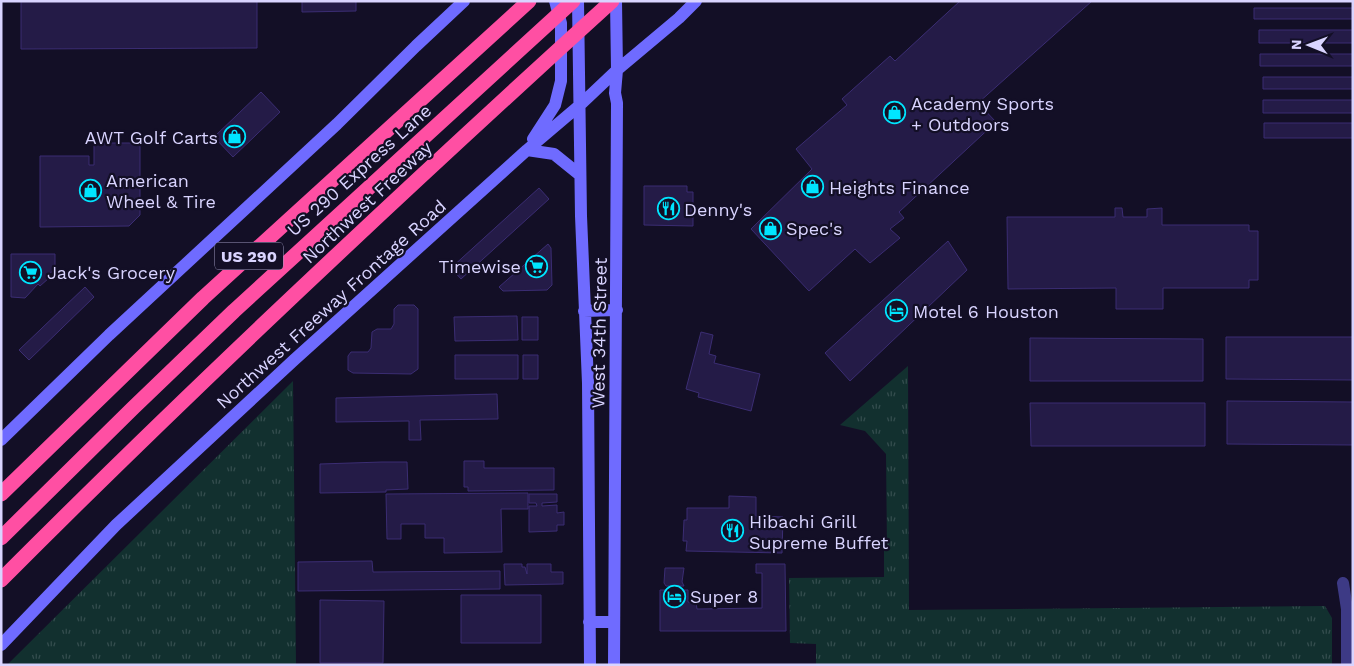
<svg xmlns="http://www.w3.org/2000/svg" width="1354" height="666" font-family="'Work Sans',sans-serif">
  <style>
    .grass { fill: url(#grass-tufts) }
    .building { fill: #241b47; stroke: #3b2d73 }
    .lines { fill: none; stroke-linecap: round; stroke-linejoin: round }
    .street { stroke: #3d3a85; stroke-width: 12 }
    .secondary { stroke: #6f6bff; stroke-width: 12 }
    .highway { stroke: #ff4fa3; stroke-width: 15 }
    .labels { text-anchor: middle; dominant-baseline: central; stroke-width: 4.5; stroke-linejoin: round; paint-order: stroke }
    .shield { fill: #130f26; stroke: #9e99be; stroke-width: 1 }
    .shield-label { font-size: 16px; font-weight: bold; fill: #d9d4ff }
    .poi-label { font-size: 18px; fill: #d9d4ff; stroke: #130f26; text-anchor: start }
    .street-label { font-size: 18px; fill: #d9d4ff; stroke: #130f26 }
  </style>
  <defs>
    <pattern id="grass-tufts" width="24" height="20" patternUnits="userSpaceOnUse" patternTransform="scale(1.25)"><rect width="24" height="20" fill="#12302f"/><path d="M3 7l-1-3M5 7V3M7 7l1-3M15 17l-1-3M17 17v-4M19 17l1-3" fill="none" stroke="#344d4e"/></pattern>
  </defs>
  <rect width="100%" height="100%" fill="#130f26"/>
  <path class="grass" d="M908,366L909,610L1325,606L1332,618V665H816V644L790,643L789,578L884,577V550L887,549L886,454L865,431L840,425Z
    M293,381L296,665H7Z"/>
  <path class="building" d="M21,1H257V48L21,49Z
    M302,1H356V11L302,12Z
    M960,1H1092L978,103L996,122L899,212L904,218L890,229L900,238L870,263L855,249L809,291L751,229L812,169L796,149L847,105L842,99L890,56L895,61Z
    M1254,8H1353V19H1254Z
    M1259,30H1353V43H1259Z
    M1260,54H1353V66H1260Z
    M1263,77H1353V89H1263Z
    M261,92L280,112L233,157L214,137Z
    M1263,100H1353V113H1263Z
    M1264,123H1353V138H1264Z
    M94,143H140V215L129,226L40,227V156H89V165H94Z
    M644,186H687V192H693V226L644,225Z
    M539,188L549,199L461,279L451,268Z
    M1115,208H1122L1123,217H1147V209L1162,208V225H1249V231H1258V280H1249V288H1163V309H1116V288L1008,289L1007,217H1115Z
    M948,241L967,270L850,381L825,353Z
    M548,244L551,248L552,285L547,290L503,291L499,287Z
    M11,254H55V269L47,276L49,278L40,286L38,284L25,298L11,297Z
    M85,287L94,297L29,360L19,350Z
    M398,305H414L418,309V369L411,374L353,373L348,370V356L351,352H368L371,348L372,332L377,329H391L394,324V309Z
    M517,316L518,340L455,341L454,317Z
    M522,317H538V340H522Z
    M701,332L713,335L709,354L716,356L714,363L760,374L751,411L698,397L699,393L686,389Z
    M1226,337H1353V380L1226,379Z
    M1030,338L1203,339V381H1030Z
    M455,355H518V379H455Z
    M523,355H538V379H523Z
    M497,394L498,419L420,420L421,440H409V421L336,422V398Z
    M1227,401L1353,402V445L1227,444Z
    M1030,403H1205V446H1031Z
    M464,461H484V468H554V490L468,491V487H464Z
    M382,462H407L408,489L386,490V492L320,493V464Z
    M528,493V509H501L502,552L444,553V538H425V524H401V539H387L386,494Z
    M529,494H557V502L542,503V506L557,505V513L564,512V525H557V531L529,532V506H537L536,503H529Z
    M729,496L756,497V516L783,517L782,553L686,551L687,541H683L684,520H687V508H729Z
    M372,561L373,572L500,571V589L298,591V562Z
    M504,564H522V567H525L527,574V564H551V572H563V584L505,585Z
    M756,564H785L786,631H660V590H669V586H666L664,583L665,568H684L682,582L684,586H678V590H688V602H696L697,609L762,608V573H756Z
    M461,595H541V643H461Z
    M320,600L384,601L383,663H320Z"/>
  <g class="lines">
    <path class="street" d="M1343,583L1347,609V665"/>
    <path class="secondary" d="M578,1L581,216L588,383L590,665
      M533,139L555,105L561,81V23L555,1
      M527,150L554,154L580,175
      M584,311L617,310
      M1,440L109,335L337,124L416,46L464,1
      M589,622H614
      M1,645L116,525L294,360L527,150L580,105L617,70L679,18L696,1
      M614,665C615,478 617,291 617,103L615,93L617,70L616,1"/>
    <path class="highway" d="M1,494L203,298L529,1
      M1,538L133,408L234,311L573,1
      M1,580C199,381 404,190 612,1"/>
  </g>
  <defs>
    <symbol id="shop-ring" viewBox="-11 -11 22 22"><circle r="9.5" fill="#130f26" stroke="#00e5ff" stroke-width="1.5"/><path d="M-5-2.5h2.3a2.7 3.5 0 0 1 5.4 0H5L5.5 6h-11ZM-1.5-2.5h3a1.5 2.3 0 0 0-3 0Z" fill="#00e5ff"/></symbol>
    <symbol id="restaurant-ring" viewBox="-11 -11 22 22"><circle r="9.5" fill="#130f26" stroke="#00e5ff" stroke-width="1.5"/><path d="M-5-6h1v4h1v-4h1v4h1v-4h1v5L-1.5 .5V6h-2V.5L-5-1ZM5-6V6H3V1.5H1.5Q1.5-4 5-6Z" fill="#00e5ff"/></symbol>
    <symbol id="supermarket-ring" viewBox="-11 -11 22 22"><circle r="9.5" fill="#130f26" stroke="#00e5ff" stroke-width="1.5"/><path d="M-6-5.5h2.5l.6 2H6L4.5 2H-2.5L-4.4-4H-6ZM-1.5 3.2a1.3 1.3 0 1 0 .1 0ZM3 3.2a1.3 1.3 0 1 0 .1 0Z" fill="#00e5ff"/></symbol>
    <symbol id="hotel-ring" viewBox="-11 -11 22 22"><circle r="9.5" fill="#130f26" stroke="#00e5ff" stroke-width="1.5"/><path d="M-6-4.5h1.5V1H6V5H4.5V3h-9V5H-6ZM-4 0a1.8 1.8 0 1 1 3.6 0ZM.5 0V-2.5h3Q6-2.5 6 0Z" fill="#00e5ff"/></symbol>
  </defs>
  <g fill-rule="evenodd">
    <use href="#shop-ring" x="882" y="100" width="25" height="25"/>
    <use href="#shop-ring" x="222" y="124" width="25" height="25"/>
    <use href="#shop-ring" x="800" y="174" width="25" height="25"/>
    <use href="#shop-ring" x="78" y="178" width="25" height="25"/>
    <use href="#restaurant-ring" x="656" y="196" width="25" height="25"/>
    <use href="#shop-ring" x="758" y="216" width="25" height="25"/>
    <use href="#supermarket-ring" x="524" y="254" width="25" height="25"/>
    <use href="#supermarket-ring" x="18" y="260" width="25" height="25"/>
    <use href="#hotel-ring" x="884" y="298" width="25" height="25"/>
    <use href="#restaurant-ring" x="720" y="518" width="25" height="25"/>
    <use href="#hotel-ring" x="662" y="584" width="25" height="25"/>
  </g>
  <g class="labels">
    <rect class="shield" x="215" y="242.5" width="68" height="27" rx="4"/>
    <g class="shield-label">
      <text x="249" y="256">US 290</text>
    </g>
    <g class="poi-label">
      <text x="911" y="103">Academy Sports<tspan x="911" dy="21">+ Outdoors</tspan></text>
      <text x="218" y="137" text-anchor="end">AWT Golf Carts</text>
      <text x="106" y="180">American<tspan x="106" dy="21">Wheel &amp; Tire</tspan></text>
      <text x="829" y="187">Heights Finance</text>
      <text x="684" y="209">Denny's</text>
      <text x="786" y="228">Spec's</text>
      <text x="521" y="266" text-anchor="end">Timewise</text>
      <text x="47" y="272">Jack's Grocery</text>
      <text x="913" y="311">Motel 6 Houston</text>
      <text x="749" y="521">Hibachi Grill<tspan x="749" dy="21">Supreme Buffet</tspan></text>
      <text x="690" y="596">Super 8</text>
    </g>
    <g class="street-label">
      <text transform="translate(359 170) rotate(-42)">US 290 Express Lane</text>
      <text transform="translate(367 202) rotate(-43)">Northwest Freeway</text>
      <text transform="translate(331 304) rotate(-42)">Northwest Freeway Frontage Road</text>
      <text transform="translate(599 333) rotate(-89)">West 34th Street</text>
    </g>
  </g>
  <rect width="1354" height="666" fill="none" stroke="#d9d4ff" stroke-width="5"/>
  <g transform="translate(1309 45) rotate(271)" stroke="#130f26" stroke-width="4" paint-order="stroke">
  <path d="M0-4L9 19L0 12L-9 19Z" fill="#d9d4ff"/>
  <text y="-8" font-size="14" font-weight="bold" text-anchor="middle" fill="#d9d4ff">N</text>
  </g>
</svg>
